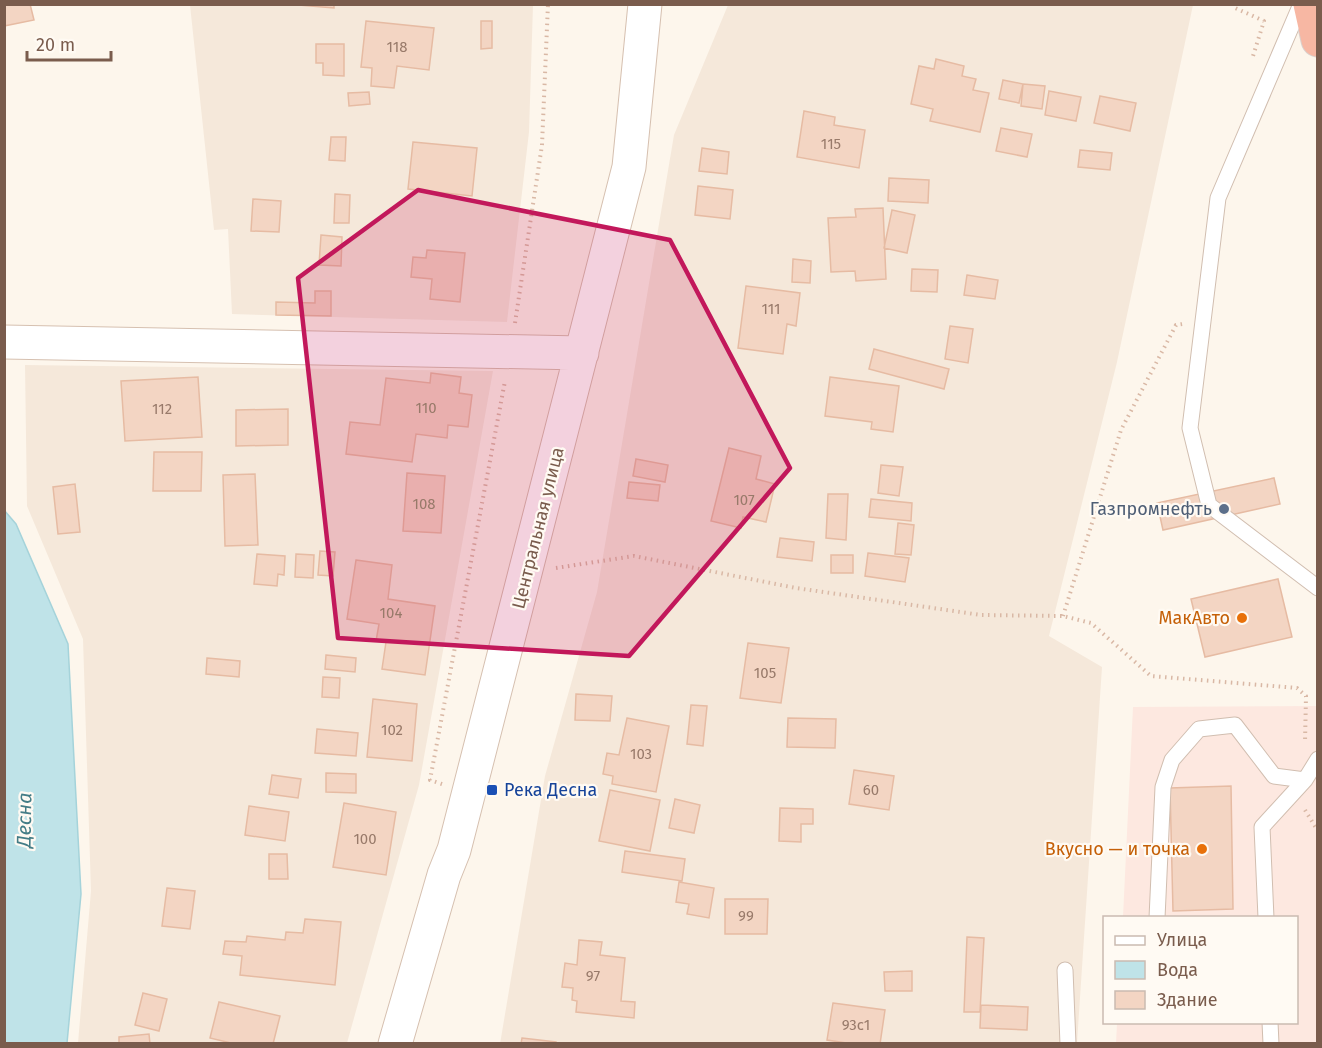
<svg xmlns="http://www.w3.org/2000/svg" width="1322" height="1048" font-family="'Fira Sans',sans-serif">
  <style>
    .residential { fill: #f5e8da }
    .commercial { fill: #fde8e0 }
    .water { fill: #bfe3e8; stroke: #a5d3da; stroke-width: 1.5 }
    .building { fill: #f3d5c3; stroke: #e6bba3; stroke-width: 1.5 }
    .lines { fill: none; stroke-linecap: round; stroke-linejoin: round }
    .lane-casing { stroke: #d1beb0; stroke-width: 17 }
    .secondary-casing { stroke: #d6c0b0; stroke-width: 35 }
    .highway-casing { stroke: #dad1cd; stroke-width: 35 }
    .path { stroke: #d9b8a5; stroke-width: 4; stroke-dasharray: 1.5 4.5; stroke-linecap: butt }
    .lane { stroke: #fff; stroke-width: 15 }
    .secondary { stroke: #fff; stroke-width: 33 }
    .highway { stroke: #f7b7a3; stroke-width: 33 }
    .marked { fill: #c2185b; fill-opacity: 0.2; stroke: #c2185b; stroke-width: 4.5; stroke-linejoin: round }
    .service-dot { fill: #5c6f8a; stroke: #fffaf3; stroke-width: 2 }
    .food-dot { fill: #e8710a; stroke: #fffaf3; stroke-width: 2 }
    .transit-dot { fill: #1a4fb4; stroke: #fffaf3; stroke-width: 2 }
    .labels { text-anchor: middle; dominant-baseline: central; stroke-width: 4.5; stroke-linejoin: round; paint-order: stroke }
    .number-label { font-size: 15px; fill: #987a6a }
    .service-label { font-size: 18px; fill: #4e5e75; stroke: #fffaf3; text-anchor: end }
    .street-label { font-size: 18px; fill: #7a5c4d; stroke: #fffaf3 }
    .food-label { font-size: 18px; fill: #c56008; stroke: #fffaf3; text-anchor: end }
    .transit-label { font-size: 18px; fill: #164399; stroke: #fffaf3; text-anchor: start }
    .water-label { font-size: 20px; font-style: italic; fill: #437c86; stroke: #fffaf3 }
  </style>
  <rect width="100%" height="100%" fill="#fdf6ec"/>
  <path class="residential" d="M190,5H533L529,132L507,322L232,314L228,229L214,230Z
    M728,5H1193L1117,362L1049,636L1102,667L1077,1043L500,1044L545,776L597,592L674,135Z
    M25,365L493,371L419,785L347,1043H78L91,891L83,639L27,506Z"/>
  <path class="commercial" d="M1317,706V1043L1116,1044L1117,1023L1296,1022V918L1123,917L1133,707Z"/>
  <path class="water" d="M4,510L16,524L68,644L81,894L67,1043H5Z"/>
  <path class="building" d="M4,4H30L34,20L4,26Z
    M286,4H334V8Z
    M366,21L434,28L429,70L397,66L394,88L371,86L372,68L361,67Z
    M481,21H492V48L481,49Z
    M316,44H344V76L323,75V63H316Z
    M936,59L964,66L962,76L976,79L973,90L989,93L980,132L930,121L933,109L911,104L919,66L934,69Z
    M1003,80L1023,84L1019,103L999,99Z
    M1023,84L1045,86L1042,109L1021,106Z
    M1049,91L1081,97L1076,121L1045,115Z
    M369,92L370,104L349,106L348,93Z
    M1100,96L1136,103L1130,131L1094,123Z
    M804,111L835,117L834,125L865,130L859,168L797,157Z
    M1001,128L1032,134L1027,157L996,151Z
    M331,137H346L345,161L329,160Z
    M413,142L477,148L472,196L408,189Z
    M702,148L729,152L727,174L699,171Z
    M1080,150L1112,153L1110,170L1078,167Z
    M889,178L929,180L928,203L888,201Z
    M698,186L733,190L730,219L695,215Z
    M335,194L350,195L349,223H334Z
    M253,199L281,201L279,232L251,231Z
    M883,208L886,279L856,281L855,271L831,272L828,218L856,217L855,209Z
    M892,210L915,215L907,253L884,248Z
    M321,235L342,237L341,266L319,265Z
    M427,250L465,253L460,302L430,299L432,279L411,277L413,257L426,258Z
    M793,259L811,261L810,283L792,282Z
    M912,269L938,270L937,292L911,291Z
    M967,275L998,280L995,299L964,295Z
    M746,286L800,293L796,326L787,324L783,354L738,348Z
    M315,291H331V316L276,315V302L315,303Z
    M950,326L973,329L968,363L945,359Z
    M874,349L949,369L944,389L869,369Z
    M431,373L461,377L459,393L472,395L468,427L448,425L447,438L416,434L412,462L346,454L350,422L380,425L386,378L430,383Z
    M198,377L202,437L125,441L121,381Z
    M830,377L899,386L893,432L871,429L872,422L825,416Z
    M288,409V445L236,446V410Z
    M729,448L761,456L756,479L775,484L766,522L743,517L741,528L711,521Z
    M154,452H202L201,491H153Z
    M636,459L668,465L665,482L633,476Z
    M881,465L903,467L899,496L878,493Z
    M407,473L445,476L441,533L403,531Z
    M255,474L258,545L225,546L223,475Z
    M1274,478L1280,504L1163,530L1157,503Z
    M629,482L660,485L658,501L627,498Z
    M75,484L80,532L58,534L53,487Z
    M828,494H848L846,540L826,538Z
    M871,499L912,503L911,521L869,517Z
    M898,523L914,525L911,555L895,554Z
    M780,538L814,542L812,561L777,557Z
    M320,551L335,552L333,576L318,575Z
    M868,553L909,558L905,582L865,576Z
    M257,554L285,556L284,575L278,574L277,586L254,584Z
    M296,554L314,555L313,578L295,577Z
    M831,555H853V573H831Z
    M356,560L392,565L388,599L435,606L425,675L382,669L386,642L376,641L379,624L347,619Z
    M1278,579L1292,637L1205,657L1191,599Z
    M748,643L789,648L781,703L740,698Z
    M326,655L356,658L355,672L325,669Z
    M207,658L240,661L239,677L206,674Z
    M323,677L340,678L339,698L322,697Z
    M576,694L612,696L610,721L575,720Z
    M373,699L417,704L412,761L367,757Z
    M691,705L707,706L703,746L687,744Z
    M627,718L669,726L656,792L612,784L613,776L603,774L607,753L619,755Z
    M788,718L836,719L835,748L787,747Z
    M317,729L358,733L356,756L315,753Z
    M854,770L894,776L889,810L849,804Z
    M326,773L356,774V793L326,792Z
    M272,775L301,779L298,798L269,794Z
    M1231,786L1233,909L1173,911L1170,788Z
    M610,790L660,800L650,851L599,841Z
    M675,799L700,805L694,833L669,828Z
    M344,803L396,812L386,875L333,867Z
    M249,806L289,812L285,841L245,835Z
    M780,808L813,809V824H801V842L779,841Z
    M625,851L685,859L682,881L622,872Z
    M269,854H287L288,879H269Z
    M679,882L714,888L709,918L687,914L689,904L676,902Z
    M167,888L195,891L190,929L162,926Z
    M725,899H768L767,934H725Z
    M305,919L341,922L335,985L240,975L242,956L223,954L225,941L246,942L247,936L285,940L286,932L303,933Z
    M967,937L984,938L980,1012H964Z
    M579,940L602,942L600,955L625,958L621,1001L635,1002L634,1018L576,1012L577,1001L572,1000L573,988L562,987L565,963L577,965Z
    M912,971V991H885L884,972Z
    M143,993L167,999L159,1031L135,1025Z
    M219,1002L280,1016L273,1044H235L210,1038Z
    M833,1003L885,1010L880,1044H853L827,1040Z
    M981,1005L1028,1007L1027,1030L980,1028Z
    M149,1034L150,1044H119V1037Z
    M522,1038L556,1042V1044H521Z"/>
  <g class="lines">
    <defs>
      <path id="lane" d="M1301,4L1218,198L1190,428L1209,505L1318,588
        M1157,918L1163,787L1172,760L1199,729L1235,725L1274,776L1305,780
        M1266,918L1262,827L1305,780L1318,759
        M1065,970L1068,1044
        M1270,1022L1271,1044"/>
      <path id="secondary" d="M4,342L582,353
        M395,1044L444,875L454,850L629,167L645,4"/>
      <path id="highway" d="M1310,4L1318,40"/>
    </defs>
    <use href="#lane" class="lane-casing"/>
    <use href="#secondary" class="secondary-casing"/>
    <use href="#highway" class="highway-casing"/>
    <path class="path" d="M1233,4V7L1264,21L1253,56
      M515,323L542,145L548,4
      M556,568L634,556L796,588L981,615L1063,616L1091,623L1151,676L1297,688L1306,696L1305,742
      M1063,616L1121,430L1176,325L1183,324
      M442,784L430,780L505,381
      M1305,810L1318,831"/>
    <use href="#lane" class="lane"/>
    <use href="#secondary" class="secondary"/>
    <use href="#highway" class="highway"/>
  </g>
  <path class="marked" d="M418,190L670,240L790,468L629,656L338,638L298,278Z"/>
  <circle class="service-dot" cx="1224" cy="509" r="6"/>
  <g class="food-dot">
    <circle cx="1242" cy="618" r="6"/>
    <circle cx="1202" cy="849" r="6"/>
  </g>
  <rect class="transit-dot" x="486" y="784" width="12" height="12" rx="3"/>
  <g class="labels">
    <g class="number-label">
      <text x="397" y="47">118</text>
      <text x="831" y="144">115</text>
      <text x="771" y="309">111</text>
      <text x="426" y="408">110</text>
      <text x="162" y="409">112</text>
      <text x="744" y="500">107</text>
      <text x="424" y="504">108</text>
      <text x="391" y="613">104</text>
      <text x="765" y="673">105</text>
      <text x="392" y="730">102</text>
      <text x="641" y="754">103</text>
      <text x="871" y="790">60</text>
      <text x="365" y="839">100</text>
      <text x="746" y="916">99</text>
      <text x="593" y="976">97</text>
      <text x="856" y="1025">93с1</text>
    </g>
    <g class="service-label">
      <text x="1212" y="509">Газпромнефть</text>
    </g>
    <g class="street-label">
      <text transform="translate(538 528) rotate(-76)">Центральная улица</text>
    </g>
    <g class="food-label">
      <text x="1230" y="618">МакАвто</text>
      <text x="1190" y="849">Вкусно — и точка</text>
    </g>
    <g class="transit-label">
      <text x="504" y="790">Река Десна</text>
    </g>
    <g class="water-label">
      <text transform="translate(24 820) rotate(-89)">Десна</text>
    </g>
  </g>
  <rect width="1322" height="1048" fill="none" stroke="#7a5c4d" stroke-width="12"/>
  <rect x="1103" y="916" width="195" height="108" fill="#fffaf3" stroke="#cabbb1" stroke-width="1.5"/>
  <rect x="1115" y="936" width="30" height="9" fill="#ffffff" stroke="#cabbb1" stroke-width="1.5"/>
  <text x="1157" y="946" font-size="18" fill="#7a5c4d">Улица</text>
  <rect x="1115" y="961" width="30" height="18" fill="#bfe3e8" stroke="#cabbb1" stroke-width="1.5"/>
  <text x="1157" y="976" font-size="18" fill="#7a5c4d">Вода</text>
  <rect x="1115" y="991" width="30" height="18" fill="#f3d5c3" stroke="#cabbb1" stroke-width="1.5"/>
  <text x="1157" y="1006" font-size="18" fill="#7a5c4d">Здание</text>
  <path d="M27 51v9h84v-9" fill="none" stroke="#7a5c4d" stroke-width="3"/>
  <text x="36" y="51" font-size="18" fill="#7a5c4d" stroke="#fffaf3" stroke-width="4.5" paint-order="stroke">20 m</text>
</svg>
